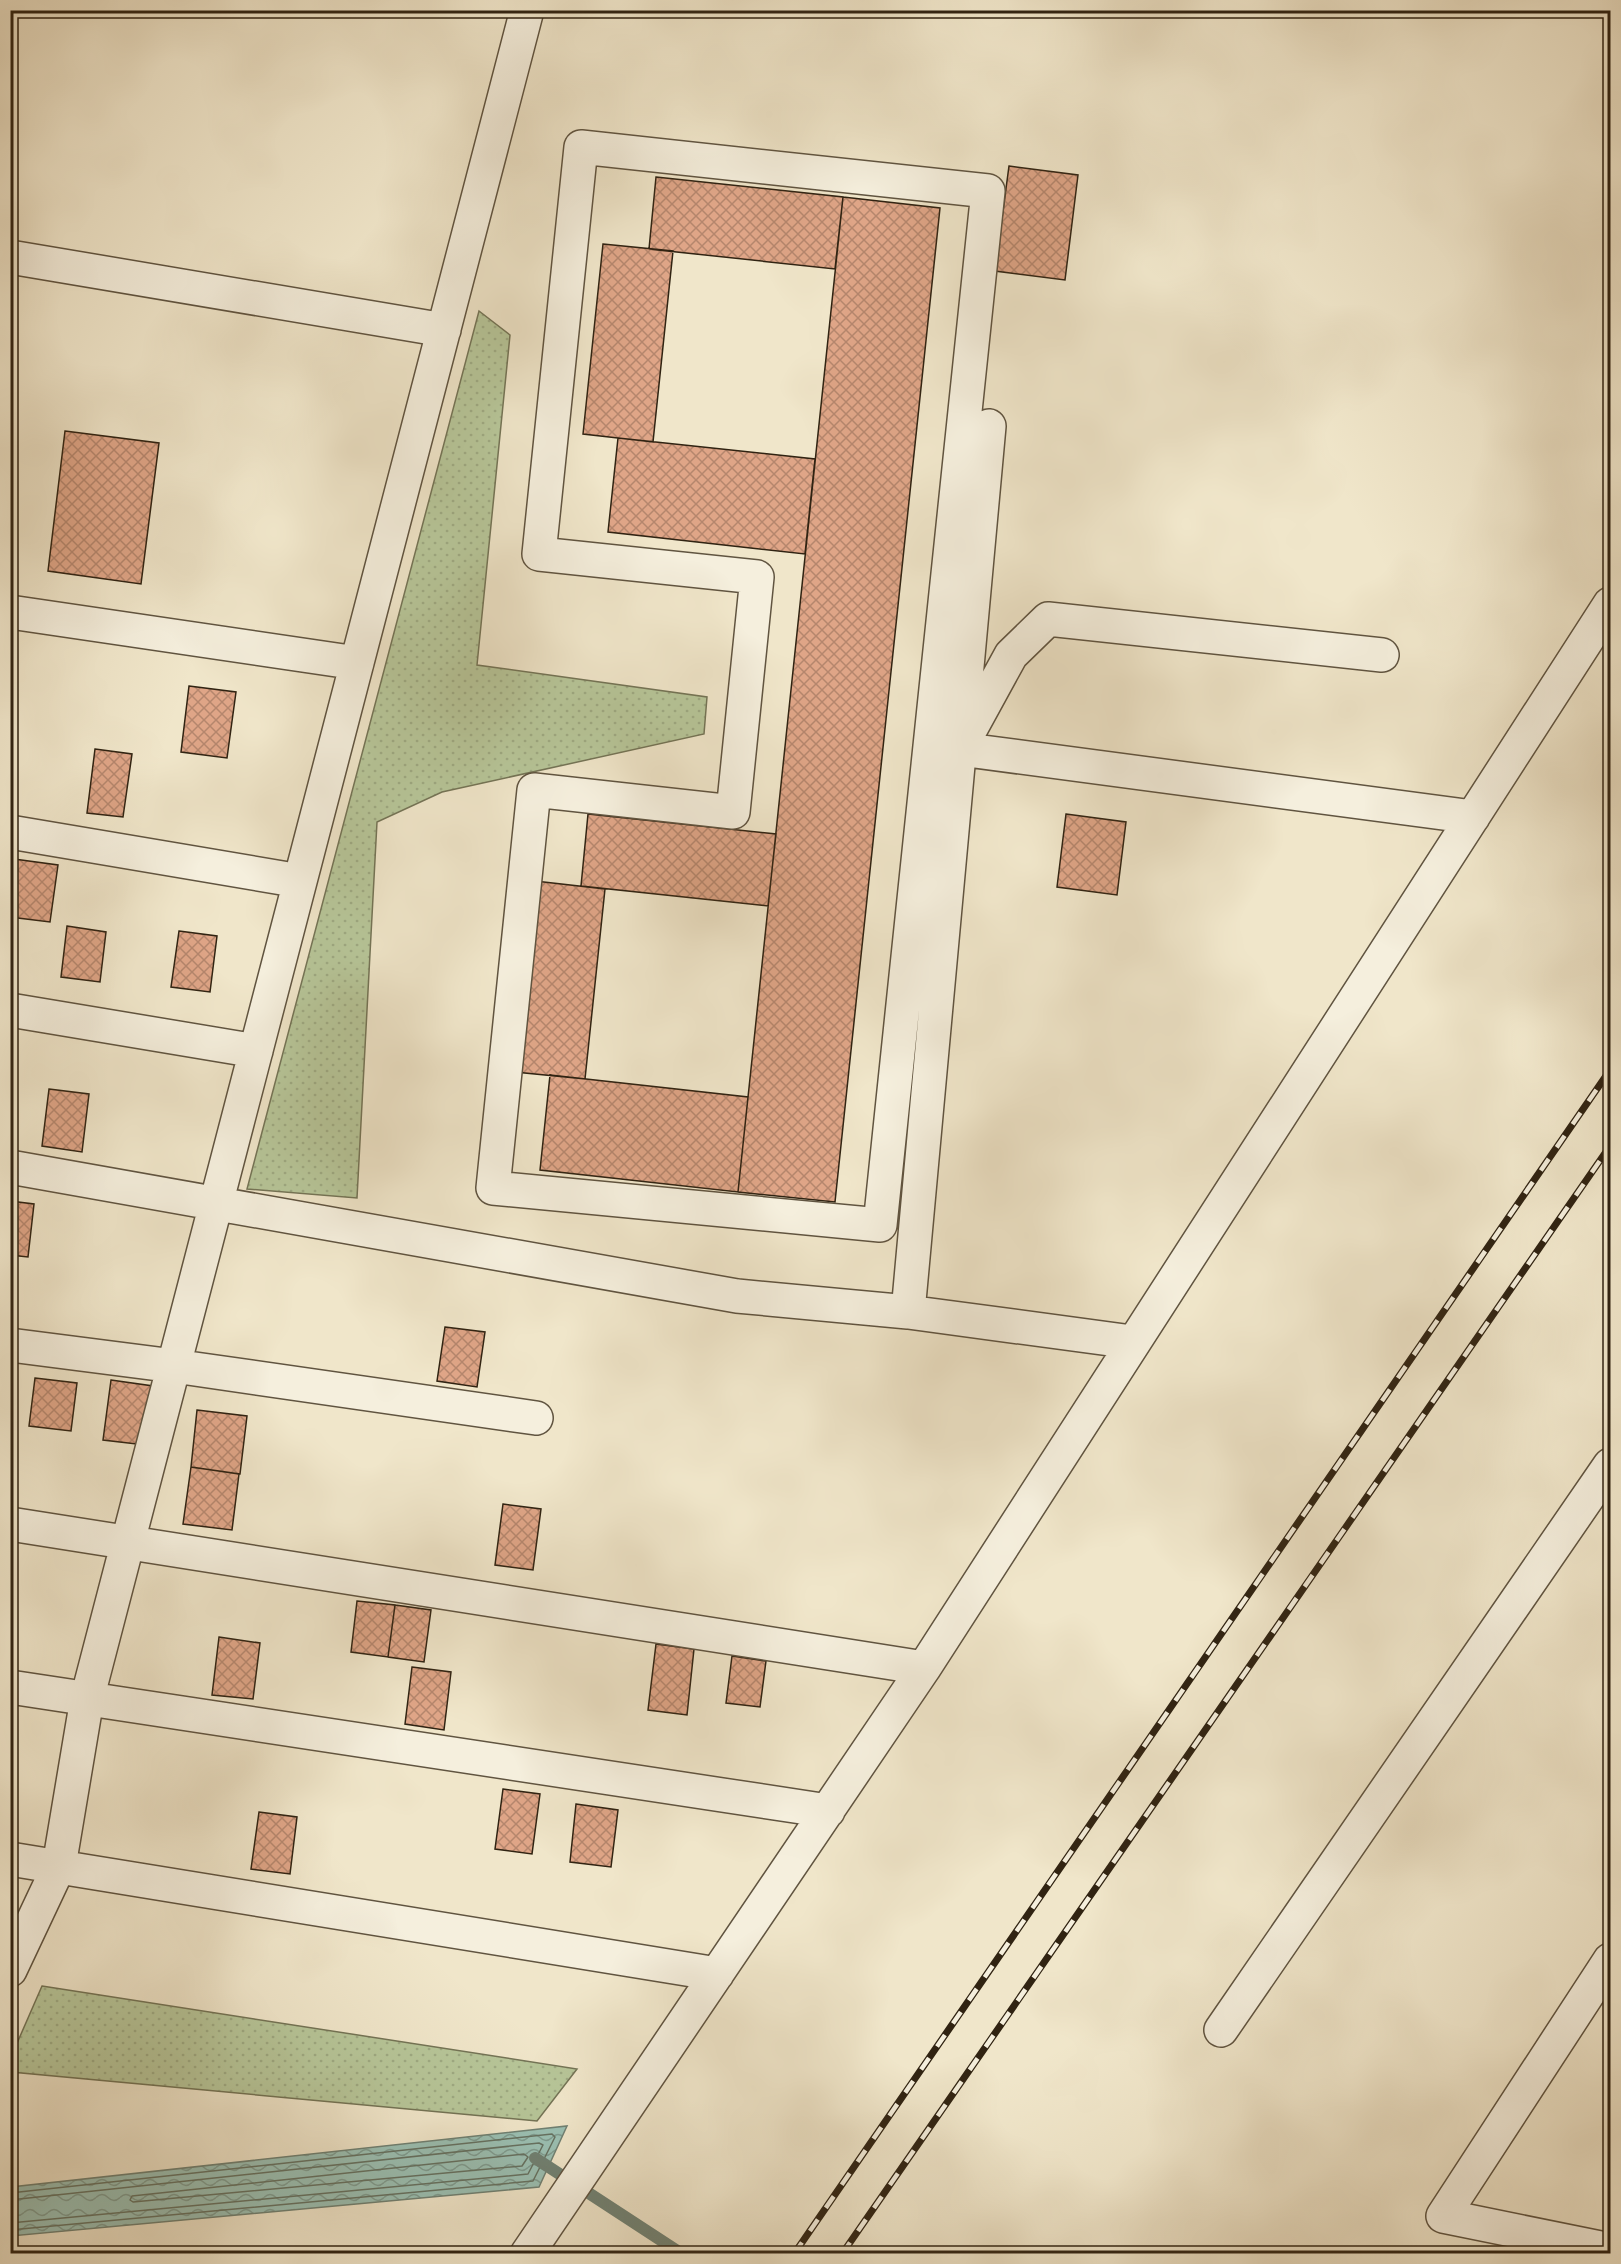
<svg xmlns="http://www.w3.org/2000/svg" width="1621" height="2264" font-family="'IM FELL Great Primer',serif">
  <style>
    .park { fill: url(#park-dots); stroke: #747456; stroke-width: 1.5 }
    .water { fill: url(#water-waves); stroke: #708173; stroke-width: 1.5 }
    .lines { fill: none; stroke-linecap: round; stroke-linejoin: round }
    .shore { stroke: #667262; stroke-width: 1.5 }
    .stream { stroke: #708173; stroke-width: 12 }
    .building { fill: url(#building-cross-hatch); stroke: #302312; stroke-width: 1.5 }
    .minor-casing { stroke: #605440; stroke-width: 36 }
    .minor { stroke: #f5efdd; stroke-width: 33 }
    .rail-casing { stroke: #302312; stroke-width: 7 }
    .rail { stroke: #f5efdd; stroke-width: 4.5; stroke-dasharray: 14; stroke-linecap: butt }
  </style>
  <defs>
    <pattern id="park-dots" width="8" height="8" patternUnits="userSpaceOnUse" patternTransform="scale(1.5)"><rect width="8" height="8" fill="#b7c699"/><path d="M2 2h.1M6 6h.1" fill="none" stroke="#9eaa83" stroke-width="1.8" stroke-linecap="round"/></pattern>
    <pattern id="water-waves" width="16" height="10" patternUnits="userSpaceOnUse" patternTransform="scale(1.5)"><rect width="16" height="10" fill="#9bc0b3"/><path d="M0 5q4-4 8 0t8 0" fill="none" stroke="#7f9c90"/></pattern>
    <pattern id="building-cross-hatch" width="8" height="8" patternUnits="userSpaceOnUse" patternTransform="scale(1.5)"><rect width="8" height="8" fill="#dfa587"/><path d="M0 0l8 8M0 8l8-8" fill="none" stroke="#b5866d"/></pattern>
  </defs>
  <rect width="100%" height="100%" fill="#f0e6ca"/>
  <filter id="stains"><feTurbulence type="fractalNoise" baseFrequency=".00333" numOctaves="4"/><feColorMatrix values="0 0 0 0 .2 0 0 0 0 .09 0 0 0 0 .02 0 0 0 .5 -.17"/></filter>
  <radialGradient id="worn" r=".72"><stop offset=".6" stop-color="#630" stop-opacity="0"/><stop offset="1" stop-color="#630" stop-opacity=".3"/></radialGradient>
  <path class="park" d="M479,311L510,335L477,665L707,697L704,734L442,792L377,822L357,1198L247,1189Z
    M42,1986L577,2069L537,2121L11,2072V2057Z"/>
  <path class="water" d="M567,2126L539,2187L11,2236V2187Z"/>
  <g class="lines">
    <path class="shore" d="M524,2154L528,2157L522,2166L133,2202L130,2200L132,2196Z
      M10,2193L552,2134L555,2137L533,2181L10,2230
      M10,2200L539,2143L543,2145L528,2174L10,2223"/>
    <path class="stream" d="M535,2158L682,2254"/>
  </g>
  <path class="building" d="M1009,166L1078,175L1065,280L995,271Z
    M656,177L843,197L835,269L649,249Z
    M843,197L940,208L835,1202L738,1192Z
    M603,244L673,251L653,442L583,434Z
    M65,431L159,443L141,584L48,571Z
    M618,438L815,459L805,554L608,532Z
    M189,686L236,692L227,758L181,752Z
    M95,749L132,754L123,817L87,813Z
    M588,814L776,834L768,906L581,886Z
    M1066,814L1126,822L1117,895L1057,887Z
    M14,859L58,865L50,922L10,917V888Z
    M535,881L605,889L585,1079L515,1072Z
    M67,926L106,932L100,982L61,977Z
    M179,931L217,936L210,992L171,987Z
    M550,1075L748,1097L738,1192L540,1170Z
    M49,1089L89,1094L82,1152L42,1146Z
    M10,1201L34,1204L28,1257L10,1255Z
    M445,1327L485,1332L477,1387L437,1381Z
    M35,1378L77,1383L71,1431L29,1426Z
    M111,1380L153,1386L145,1445L103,1440Z
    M197,1410L247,1416L240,1474L191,1467Z
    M191,1467L239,1474L232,1530L183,1524Z
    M503,1504L541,1509L533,1570L495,1565Z
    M357,1601L395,1605L388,1657L351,1652Z
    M395,1605L431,1610L424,1662L388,1657Z
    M219,1637L260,1643L253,1699L212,1695Z
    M656,1644L694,1649L687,1715L648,1710Z
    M732,1656L766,1661L760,1707L726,1703Z
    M412,1667L451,1672L444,1730L405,1724Z
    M503,1789L540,1794L532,1854L495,1849Z
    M576,1804L618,1810L611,1867L570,1862Z
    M259,1812L297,1817L290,1874L251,1869Z"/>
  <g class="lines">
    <defs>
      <path id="minor" d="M581,147L988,191L880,1225L493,1188L534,790L733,812L757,577L539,554Z
        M10,257L444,330
        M10,612L357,663
        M965,739L1011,655L1048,619L1382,655
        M937,746L1473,817
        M10,832L300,881
        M10,1010L256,1051
        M10,1167L737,1296L908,1312L1132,1342
        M908,1312L989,426
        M10,1345L174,1366L536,1418
        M10,1524L924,1668
        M10,1687L828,1811
        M10,1859L717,1974
        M1610,1960L1443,2216L1610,2250
        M10,1970L59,1866L87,1699L527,10
        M1221,2030L1610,1465
        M527,2254L924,1668L1610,604"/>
    </defs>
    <use href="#minor" class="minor-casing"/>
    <use href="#minor" class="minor"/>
    <defs>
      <path id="rail" d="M794,2254L1610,1070
        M842,2254L1610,1146"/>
    </defs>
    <use href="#rail" class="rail-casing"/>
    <use href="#rail" class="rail"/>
  </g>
  <rect width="1621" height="2264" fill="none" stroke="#f0e6ca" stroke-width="36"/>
  <rect x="12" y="12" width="1597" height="2240" fill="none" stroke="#302312" stroke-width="3"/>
  <rect x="18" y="18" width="1585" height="2228" fill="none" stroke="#302312" stroke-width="1.5"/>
  <rect width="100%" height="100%" filter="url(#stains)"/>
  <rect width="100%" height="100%" fill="url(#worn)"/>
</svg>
